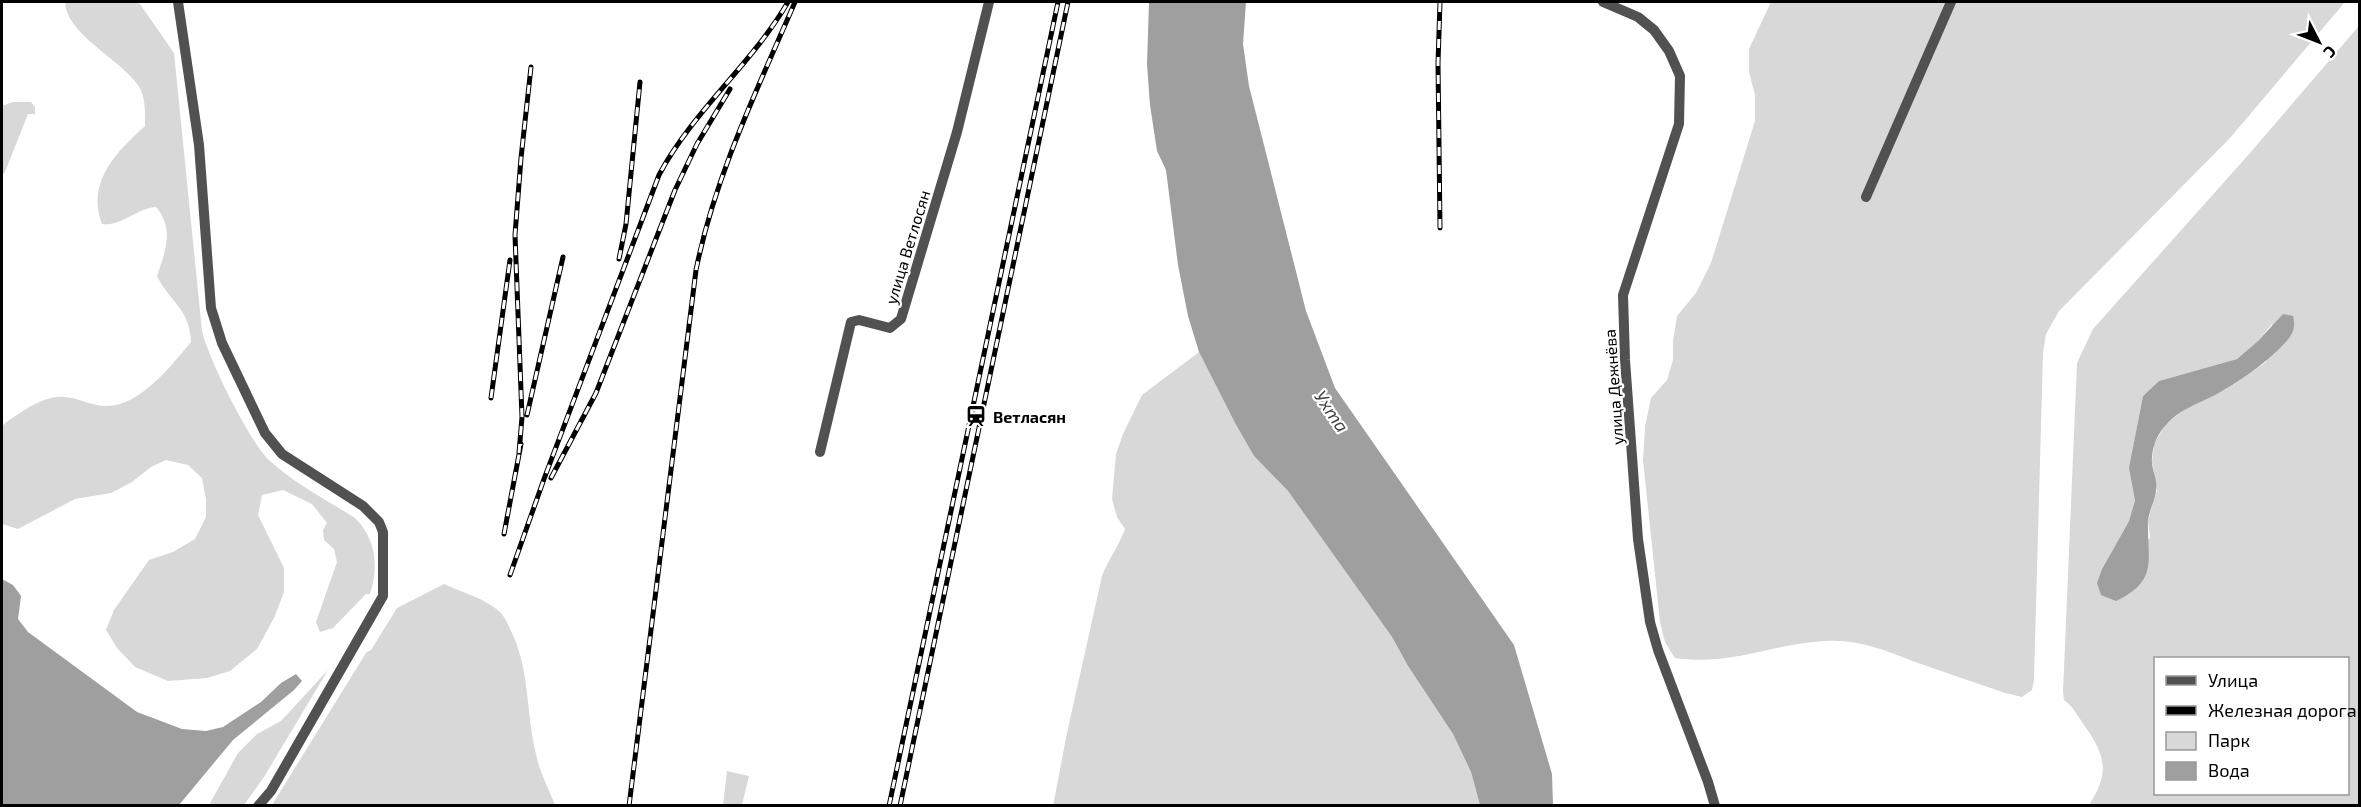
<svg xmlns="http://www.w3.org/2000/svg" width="2361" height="807" font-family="'Exo 2',sans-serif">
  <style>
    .green { fill: #d8d8d8; fill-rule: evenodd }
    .water { fill: #9f9f9f }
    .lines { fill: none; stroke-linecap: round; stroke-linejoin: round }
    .minor { stroke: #515151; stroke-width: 10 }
    .rail-casing { stroke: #000; stroke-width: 5 }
    .rail { stroke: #fff; stroke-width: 3; stroke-dasharray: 9; stroke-linecap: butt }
    .labels { text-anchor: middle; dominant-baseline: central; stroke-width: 4.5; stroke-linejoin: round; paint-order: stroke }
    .street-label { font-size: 16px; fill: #000; stroke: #fff }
    .poi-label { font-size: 16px; font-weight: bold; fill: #000; stroke: #fff; text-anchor: start }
    .water-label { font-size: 18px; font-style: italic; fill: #404040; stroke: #fff }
  </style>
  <rect width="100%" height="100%" fill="#fff"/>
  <path class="green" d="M65,2H135L140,4L174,53L202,331C208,358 250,443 270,461C295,484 327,500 355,518C376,539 379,566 370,594H366L333,628L320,632L316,622L337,562L334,549L324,540L323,530L327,523L312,504L283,490L262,495L258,515L284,568V592L274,618L257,649L230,671L207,678L168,681L135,667L117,648L106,630L114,610L149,560L173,552L195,539L206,517V499L202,478L188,465L166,460L151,467L132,482L111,493L75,499L18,529L2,524V427L4,424C19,413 45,394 65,397C78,398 93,406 106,406C139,407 172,365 191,342C190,309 170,302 157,276C165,252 175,229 156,207C137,208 121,227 102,224C86,183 116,152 145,126C145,112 146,97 138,85C120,59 66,34 65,2Z
    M1771,2H2345L2230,138L2059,311L2046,334L2043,353L2034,680L2032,690L2022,697L2005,693C1976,683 1947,673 1918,663C1886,651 1860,639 1825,641C1772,644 1730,666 1675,658L1665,642L1660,622L1643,460L1645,427L1651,398L1667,380L1673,360V341L1677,316L1696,293L1711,263L1755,121V95L1749,72V49Z
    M2359,26V805H2089C2110,773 2106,756 2084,725C2078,716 2073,707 2064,700L2063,692L2077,363L2093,329L2250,153ZM2272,324L2266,362L2233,385L2186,408L2165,425L2154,444L2152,462L2157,490L2148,520L2150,538L2102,569L2129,521L2135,499L2133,449L2143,396L2159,381L2237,359L2258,341ZM2156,658H2348V794H2156Z
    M13,102H31L35,107V114H28L5,172L2,175V106Z
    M1199,352L1235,423L1254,456L1288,491L1343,568L1392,637L1408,666L1453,734L1471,772L1480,805L1053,806L1067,733L1102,576C1108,560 1119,546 1125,529L1117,517L1112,499L1116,454L1123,434L1142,395Z
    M444,584C463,593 485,598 501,613C506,619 509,627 512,633C530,672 526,713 536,754C539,771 549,789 555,805H272L366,653L371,650L397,608Z
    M328,670L264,777L244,805H209L238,753L257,734L281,721Z
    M727,771L749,776L742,805H723Z"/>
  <path class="water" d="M1149,2H1246L1243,44L1249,86L1306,311L1335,388L1514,645L1552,774L1553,805H1480L1471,772L1453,734L1408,666L1392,637L1343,568L1288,491L1254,456L1235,423L1199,352L1188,316L1178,265L1166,170L1157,151L1150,105L1147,64Z
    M2283,314L2293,316C2297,332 2289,339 2278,350C2259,368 2237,383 2215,395C2197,404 2178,410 2165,426C2156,436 2151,450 2152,464C2153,472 2158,482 2156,491C2155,501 2149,511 2148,521C2147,560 2159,581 2116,601L2101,595L2097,583L2102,569L2129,521L2135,500L2129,468L2143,396L2159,381L2237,359L2258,341Z
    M2,579L13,585L21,596L18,619L28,632L137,712L182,729L206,731L223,727L261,702L281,683L296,674L302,681L294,690L233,740L179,805H2Z"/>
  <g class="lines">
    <path class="minor" d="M178,2L199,145L211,308L222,343L265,433L282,454L363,506L379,522L383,532V596L271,791L258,806
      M1603,2L1638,17L1654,30L1669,51L1680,76L1679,124L1623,295L1625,360L1638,539L1650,622L1658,650L1708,782L1715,806
      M1866,197L1951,2
      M820,452L851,322L859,320L890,328L901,319L957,132L989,2"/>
    <defs>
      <path id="rail" d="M1440,228L1438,63L1440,2
        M619,259L626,224L640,82
        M491,398L510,260
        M527,415L563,257
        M519,453L522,417L515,235L521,158L531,67
        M551,478L596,393L675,190L697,144L730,89
        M504,534L521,444
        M510,575L544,479L659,175C693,111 752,64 788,2
        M629,806L696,270C715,176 757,90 795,2
        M889,806L1058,2
        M900,806L1068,2"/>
    </defs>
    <use href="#rail" class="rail-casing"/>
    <use href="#rail" class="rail"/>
  </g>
  <defs>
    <symbol id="station-bare" viewBox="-9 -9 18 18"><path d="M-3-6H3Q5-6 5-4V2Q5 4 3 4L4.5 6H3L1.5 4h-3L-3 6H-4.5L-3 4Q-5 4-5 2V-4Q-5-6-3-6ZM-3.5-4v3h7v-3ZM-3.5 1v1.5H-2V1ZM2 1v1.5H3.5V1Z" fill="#000" stroke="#fff" stroke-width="2.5" paint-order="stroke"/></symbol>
  </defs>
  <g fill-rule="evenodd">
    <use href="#station-bare" x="961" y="401" width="30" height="30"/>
  </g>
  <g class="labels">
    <g class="street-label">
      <text transform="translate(907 247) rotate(-73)">улица Ветлосян</text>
      <text transform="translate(1613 387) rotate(-94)">улица Дежнёва</text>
    </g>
    <g class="poi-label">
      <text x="993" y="416">Ветласян</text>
    </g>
    <g class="water-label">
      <text transform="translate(1332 411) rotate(56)">Ухта</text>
    </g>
  </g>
  <rect width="2361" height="807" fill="none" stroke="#000000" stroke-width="6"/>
  <rect x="2154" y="657" width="195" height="138" fill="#ffffff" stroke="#999999" stroke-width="1.5"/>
  <rect x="2166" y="676" width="30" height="9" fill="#515151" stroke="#999999" stroke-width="1.5"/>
  <text x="2208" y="687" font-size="18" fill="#000000">Улица</text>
  <rect x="2166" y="706" width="30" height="9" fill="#000000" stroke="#999999" stroke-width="1.5"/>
  <text x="2208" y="717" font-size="18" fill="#000000">Железная дорога</text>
  <rect x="2166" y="732" width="30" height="18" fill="#d8d8d8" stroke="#999999" stroke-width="1.5"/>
  <text x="2208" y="747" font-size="18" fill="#000000">Парк</text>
  <rect x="2166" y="762" width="30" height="18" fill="#9f9f9f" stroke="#999999" stroke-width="1.5"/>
  <text x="2208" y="777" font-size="18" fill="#000000">Вода</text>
  <g transform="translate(2319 42) rotate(132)" stroke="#ffffff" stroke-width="4.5" paint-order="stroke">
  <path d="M0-4.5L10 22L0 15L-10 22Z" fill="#000000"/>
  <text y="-9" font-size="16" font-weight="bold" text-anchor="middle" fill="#000000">С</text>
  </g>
</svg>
